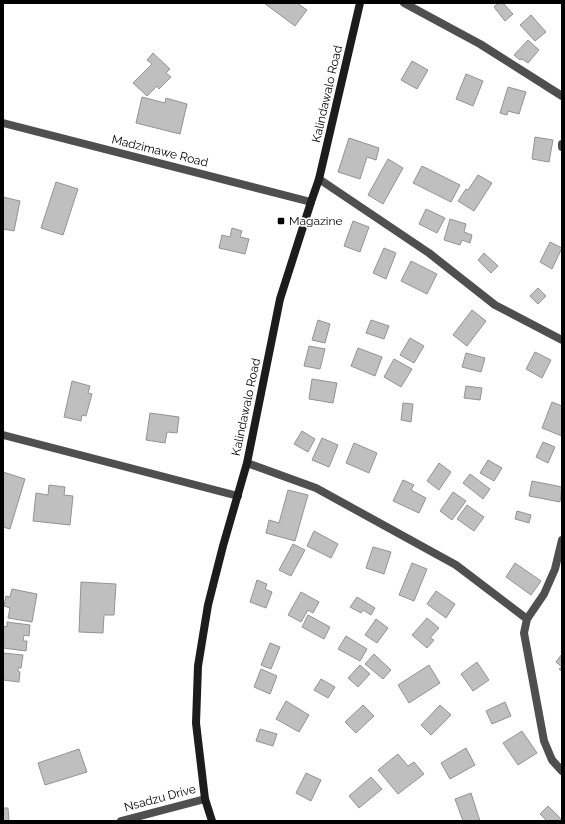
<svg xmlns="http://www.w3.org/2000/svg" width="565" height="824" font-family="Raleway,sans-serif">
  <style>
    .building { fill: #bfbfbf; stroke: #939393 }
    .lines { fill: none; stroke-linecap: round; stroke-linejoin: round }
    .street { stroke: #4f4f4f; stroke-width: 8 }
    .secondary { stroke: #1c1c1c; stroke-width: 8 }
    .poi-dot { fill: #000; stroke: #fff; stroke-width: 1.5 }
    .labels { text-anchor: middle; dominant-baseline: central; stroke-width: 3.5; stroke-linejoin: round; paint-order: stroke }
    .street-label { font-size: 12px; fill: #000; stroke: #fff }
    .poi-label { font-size: 12px; fill: #000; stroke: #fff; text-anchor: start }
  </style>
  <rect width="100%" height="100%" fill="#fff"/>
  <path class="building" d="M264,3H297L307,10L295,26Z
    M498,3H503L513,14L505,21L494,7Z
    M531,15L546,32L535,41L520,25Z
    M528,40L539,50L528,63L522,59L520,60L514,55Z
    M153,53L170,69L166,73L171,77L159,89L157,86L147,96L133,83L152,64L147,60Z
    M412,61L428,70L417,89L401,80Z
    M466,74L483,81L473,106L456,99Z
    M508,87L526,92L519,114L508,111L507,115L500,113Z
    M142,97L165,103L166,98L187,104L180,134L136,123Z
    M535,137L553,140L549,162L532,159Z
    M349,138L379,148L376,160L367,157L360,179L338,172Z
    M388,159L403,168L383,204L368,195Z
    M422,166L460,185L451,202L413,183Z
    M478,175L492,183L474,211L458,201L466,189L468,190Z
    M56,182L78,189L63,235L41,228Z
    M3,197L20,201L14,231L3,229Z
    M426,209L445,218L437,233L419,224Z
    M450,219L466,224L464,232L472,235L470,243L462,240L460,245L444,240Z
    M353,221L369,227L360,252L344,246Z
    M232,228L242,231L240,237L249,239L245,254L219,248L222,235L230,237Z
    M550,242L562,248L552,269L540,262Z
    M384,248L396,253L386,279L373,273Z
    M484,253L498,266L491,273L478,260Z
    M411,261L437,274L427,294L401,281Z
    M538,288L546,296L538,304L530,296Z
    M472,310L486,321L467,346L453,335Z
    M318,320L330,324L325,343L312,340Z
    M371,320L389,326L384,339L366,333Z
    M410,338L424,346L414,363L400,355Z
    M309,346L325,349L320,369L304,366Z
    M358,348L382,357L375,376L351,366Z
    M535,352L551,360L542,378L526,369Z
    M466,353L485,358L481,372L462,367Z
    M394,359L412,369L401,387L384,377Z
    M312,379L337,383L333,403L309,399Z
    M72,381L90,386L88,393L92,394L86,416L82,415L81,421L64,417Z
    M466,386L482,388L480,400L464,398Z
    M552,402L562,406V436L542,428Z
    M403,403L413,404L411,422L401,420Z
    M150,413L179,417L177,433L167,432L165,443L146,440Z
    M302,431L315,439L308,452L294,444Z
    M322,438L338,445L329,467L312,460Z
    M543,442L555,447L548,463L536,457Z
    M354,443L377,453L369,473L346,463Z
    M488,460L502,468L494,481L480,473Z
    M439,463L451,472L439,490L427,481Z
    M3,472L25,479L10,529L3,527Z
    M470,474L490,489L483,499L463,483Z
    M403,480L414,485L411,490L426,498L419,513L393,501Z
    M532,481L562,487L560,502L529,496Z
    M49,485L65,487L64,495L73,496L70,525L33,521L36,493L48,495Z
    M288,490L308,495L295,541L266,533L269,520L279,523Z
    M453,492L466,501L452,520L440,511Z
    M467,505L484,517L474,531L457,519Z
    M517,511L531,515L529,523L515,519Z
    M314,531L338,544L331,558L307,546Z
    M293,544L305,550L291,576L279,570Z
    M373,547L391,552L384,574L366,568Z
    M412,563L427,569L414,601L399,595Z
    M515,563L541,581L531,595L506,577Z
    M257,580L267,584L265,589L272,592L266,608L250,602Z
    M81,582L116,584L114,615H104L103,633L79,632Z
    M12,589L37,594L32,622L8,618L10,608L4,606L6,596L10,597Z
    M436,591L455,604L446,618L427,604Z
    M301,592L319,602L313,613L308,610L301,622L288,615Z
    M357,597L375,608L371,615L363,610L361,613L350,607Z
    M308,615L330,627L324,639L302,627Z
    M427,618L439,628L430,638L434,640L427,648L412,635Z
    M376,619L388,628L377,643L365,635Z
    M7,622L30,625L29,636L24,635L23,641H27L26,651L3,648L4,639L3,638V626L7,627Z
    M346,636L367,649L360,661L338,649Z
    M270,643L280,647L271,669L261,665Z
    M3,653L23,655L21,668H18V671L20,672L19,682L3,680Z
    M374,654L391,670L383,679L365,664Z
    M562,654V672L559,669L562,667L556,662Z
    M477,662L489,680L473,691L461,674Z
    M360,665L370,674L358,687L348,678Z
    M429,665L440,683L409,703L398,685Z
    M261,669L277,676L270,694L254,687Z
    M321,679L335,687L328,698L314,690Z
    M286,701L309,715L299,732L276,719Z
    M505,702L511,716L492,724L486,711Z
    M363,705L374,716L356,733L345,722Z
    M440,705L451,715L431,735L421,725Z
    M260,729L277,734L273,746L256,741Z
    M522,731L537,753L518,765L503,743Z
    M466,748L475,765L450,779L441,763Z
    M79,749L87,772L45,785L38,763Z
    M398,754L408,766L414,762L424,774L398,794L378,770Z
    M306,773L321,780L311,801L296,793Z
    M371,777L382,789L359,808L349,796Z
    M471,793L480,821H463L455,799Z
    M548,806L562,820V821H547L540,814Z
    M3,808H8L9,821H3Z"/>
  <g class="lines">
    <path class="street" d="M404,3L480,44L562,96
      M3,123L311,202
      M562,144V147
      M319,179L429,253L495,305L562,340
      M3,435L238,496
      M247,463L316,488L456,565L527,619
      M562,540L555,569L544,594L527,619L524,633L544,741L552,760L562,771
      M121,821L205,799"/>
    <path class="secondary" d="M212,821L205,799L196,723L198,666L208,605L223,546L247,463L280,299L311,202L319,179L360,3"/>
  </g>
  <rect class="poi-dot" x="277" y="217" width="8" height="8" rx="2"/>
  <g class="labels">
    <g class="street-label">
      <text transform="translate(327 94) rotate(-77)">Kalindawalo Road</text>
      <text transform="translate(160 151) rotate(14)">Madzimawe Road</text>
      <text transform="translate(246 407) rotate(-78)">Kalindawalo Road</text>
      <text transform="translate(160 798) rotate(-15)">Nsadzu Drive</text>
    </g>
    <g class="poi-label">
      <text x="289" y="221">Magazine</text>
    </g>
  </g>
  <rect width="565" height="824" fill="none" stroke="#000000" stroke-width="8"/>
</svg>
